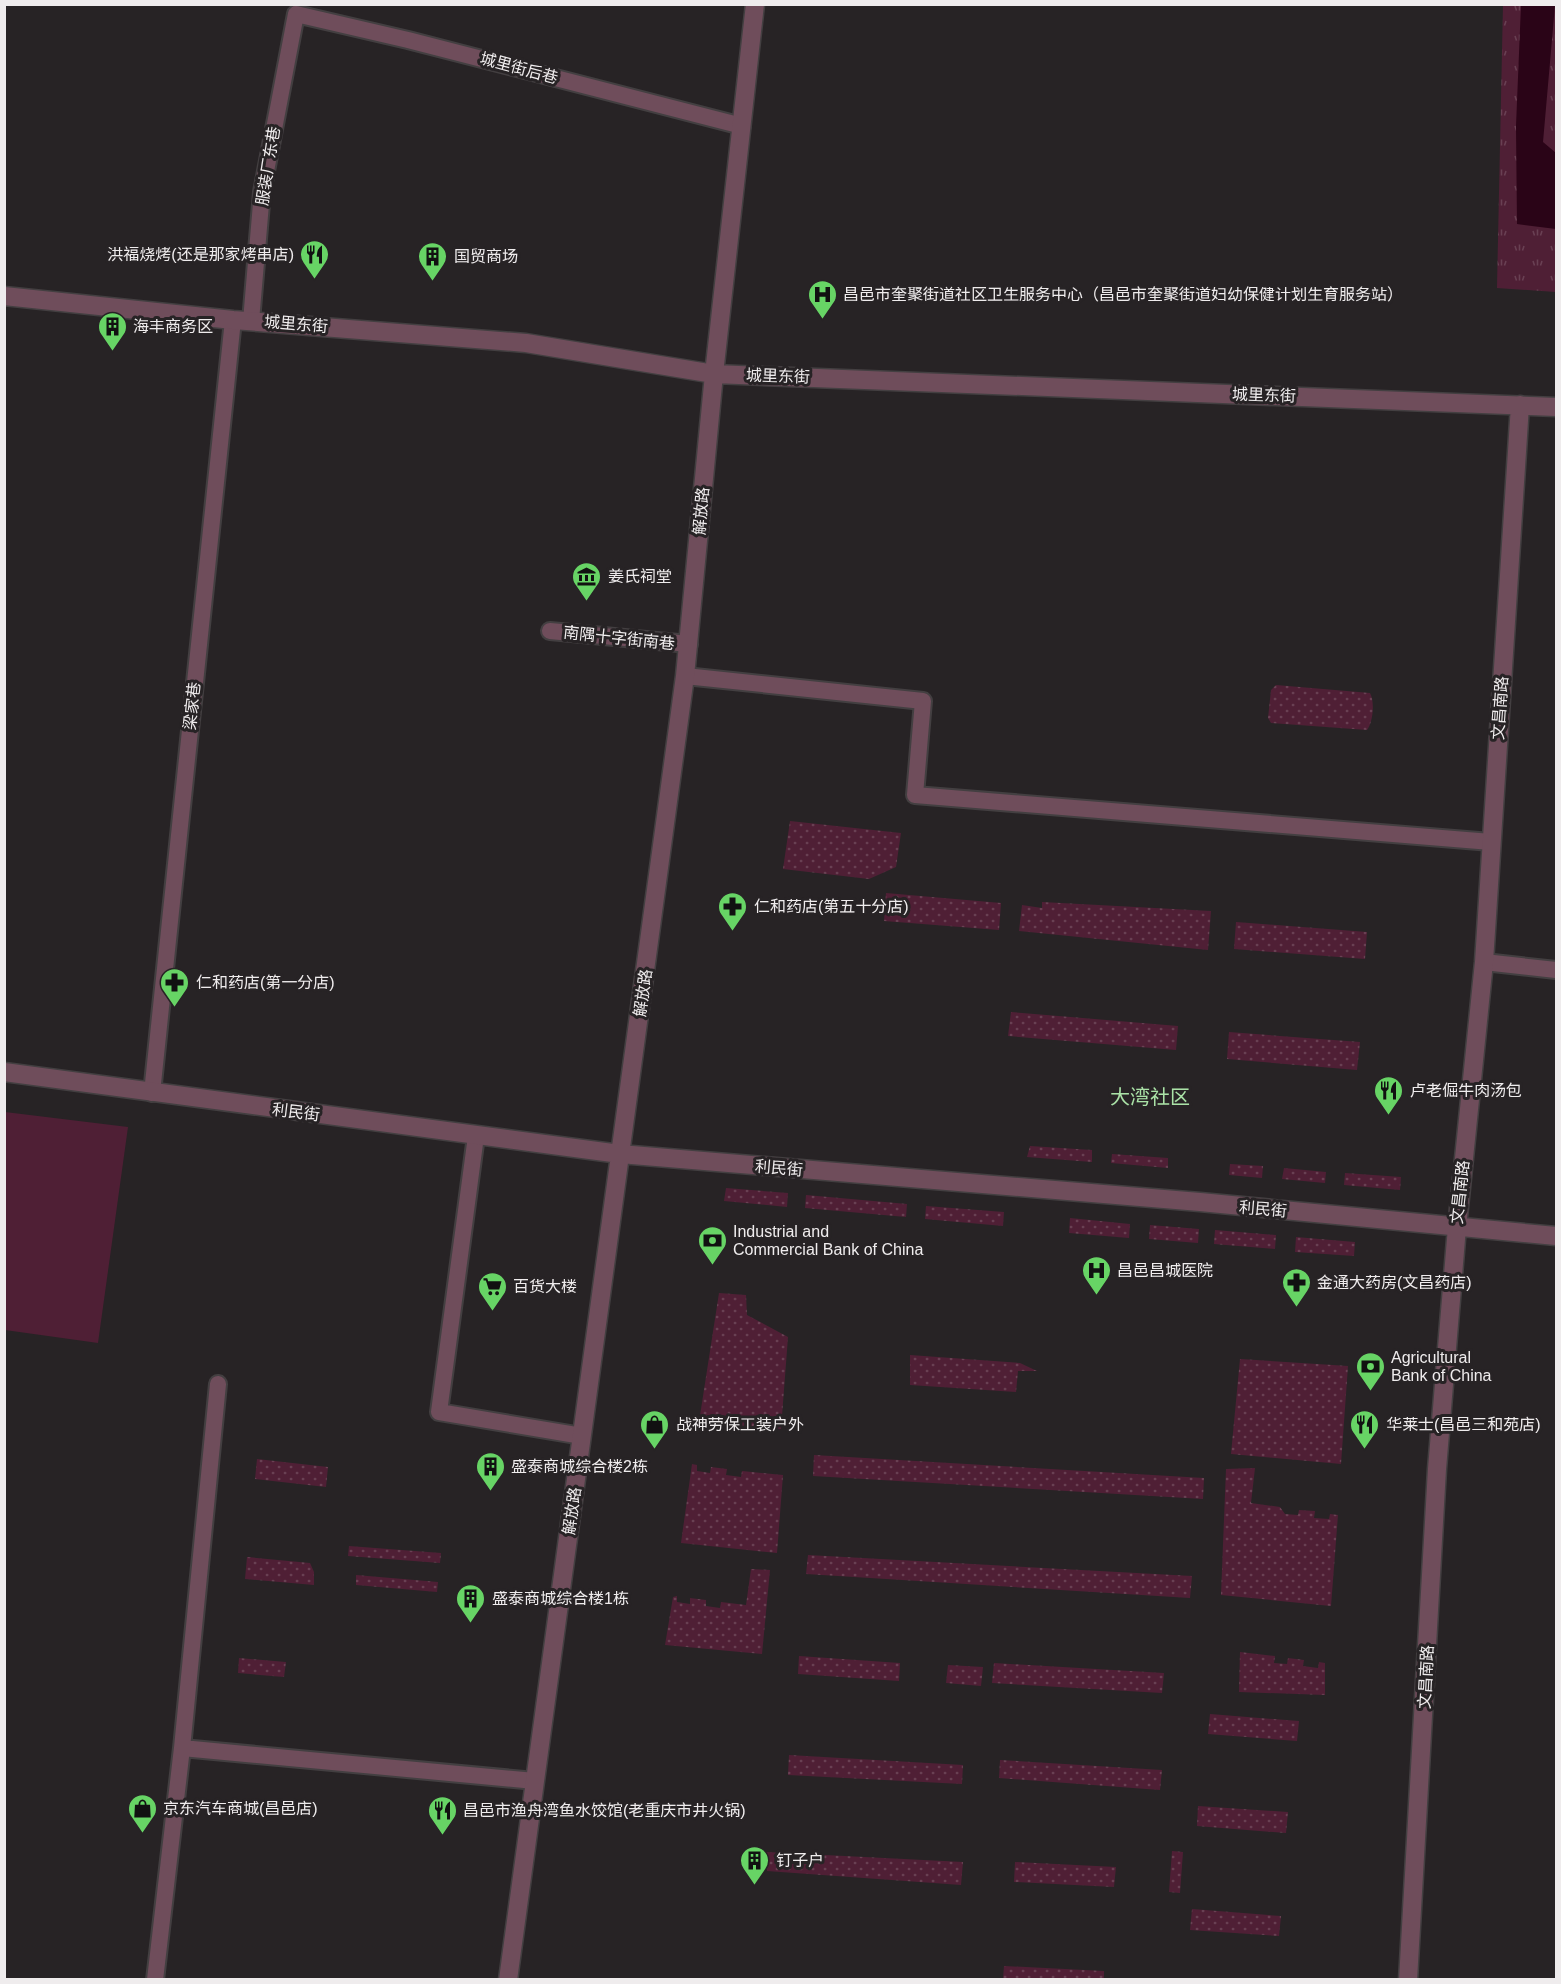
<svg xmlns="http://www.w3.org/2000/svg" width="1561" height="1984" font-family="Arial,'Noto Sans SC',sans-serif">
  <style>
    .grass { fill: #4f1f35 }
    .park { fill: url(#park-tufts) }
    .garden { fill: url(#garden-dots) }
    .water { fill: #2a0417 }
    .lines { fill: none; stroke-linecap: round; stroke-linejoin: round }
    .minor-casing { stroke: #433f41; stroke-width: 20 }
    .tertiary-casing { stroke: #433f41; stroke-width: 21 }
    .minor { stroke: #6f4d5b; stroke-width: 16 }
    .tertiary { stroke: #6f4d5b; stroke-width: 18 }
    .labels { text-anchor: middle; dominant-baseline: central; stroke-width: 6; stroke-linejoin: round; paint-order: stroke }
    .street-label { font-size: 16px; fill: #efeced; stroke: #272325 }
    .poi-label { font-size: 16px; fill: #efeced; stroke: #272325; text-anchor: start }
    .quarter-label { font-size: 20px; fill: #aae2a7; stroke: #272325 }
  </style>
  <defs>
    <pattern id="park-tufts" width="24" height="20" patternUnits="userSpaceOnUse" patternTransform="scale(1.5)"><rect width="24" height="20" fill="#4f1f35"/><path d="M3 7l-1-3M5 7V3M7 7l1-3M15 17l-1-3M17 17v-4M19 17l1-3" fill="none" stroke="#694053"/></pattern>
    <pattern id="garden-dots" width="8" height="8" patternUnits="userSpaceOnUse" patternTransform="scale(1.5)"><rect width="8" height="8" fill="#4f1f35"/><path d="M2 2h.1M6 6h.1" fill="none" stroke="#694053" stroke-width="1.8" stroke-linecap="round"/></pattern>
  </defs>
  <rect width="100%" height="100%" fill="#272325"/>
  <path class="grass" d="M5,1112L128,1127L98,1343L5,1330Z"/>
  <path class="park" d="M1503,5H1556V292L1497,288Z"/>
  <path class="garden" d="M1276,685L1370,693C1375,702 1373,722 1367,730L1271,723L1268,718L1271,690Z
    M790,821L901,833L896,867L869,879L783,869Z
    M886,893L1001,903L999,930L884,921Z
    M1042,902L1211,911L1208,950L1019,931L1022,905L1042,908Z
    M1236,922L1367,932L1365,959L1234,949Z
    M1011,1012L1178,1026L1176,1050L1008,1036Z
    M1229,1032L1360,1042L1357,1070L1227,1059Z
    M1030,1146L1092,1150V1162L1027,1157Z
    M1112,1154L1168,1158V1168L1111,1163Z
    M1230,1164L1263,1166L1262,1178L1229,1175Z
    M1284,1168L1326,1172L1325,1183L1282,1179Z
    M1345,1173L1401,1177L1400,1190L1344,1185Z
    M726,1188L788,1193L787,1207L724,1201Z
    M806,1195L907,1204L906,1217L805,1208Z
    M926,1206L1004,1212L1003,1226L925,1219Z
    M1070,1218L1130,1224L1129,1238L1069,1233Z
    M1150,1225L1199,1229L1198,1243L1149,1239Z
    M1215,1230L1276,1235L1275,1249L1214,1244Z
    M1296,1237L1355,1242L1354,1256L1295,1252Z
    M719,1293L746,1295L747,1315L788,1337L781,1429L699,1422Z
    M910,1355L1020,1363L1037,1371H1018L1016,1392L910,1385Z
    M1240,1359L1348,1366L1341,1464L1231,1454Z
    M814,1455L1204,1478L1203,1499L813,1476Z
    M257,1459L328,1467L326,1487L255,1479Z
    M692,1464L697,1465V1471L710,1473L711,1467L727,1469L726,1475L741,1477L742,1471L783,1475L777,1553L681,1543Z
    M1255,1468L1251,1503L1280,1507L1285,1514L1298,1515L1299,1510L1315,1511L1314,1518L1329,1519L1330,1514L1338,1515L1331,1606L1221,1595L1226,1469Z
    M349,1546L441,1553L440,1563L348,1556Z
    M808,1555L1192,1576L1190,1598L806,1574Z
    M247,1557L310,1563L314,1572V1585L245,1579Z
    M751,1569L770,1570L762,1654L665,1645L673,1597L677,1596V1602L690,1604V1598L706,1600V1606L720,1608L721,1602L746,1605Z
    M356,1575L438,1582L437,1592L356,1585Z
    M1240,1652L1275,1656L1274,1663L1287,1664L1288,1658L1304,1660L1303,1666L1318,1668L1319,1662L1325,1663V1695L1239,1692Z
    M799,1656L900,1663L899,1681L798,1674Z
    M239,1658L286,1662L284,1677L238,1673Z
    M994,1663L1164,1673L1162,1693L992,1683Z
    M948,1665L983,1667L981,1686L946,1683Z
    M1210,1714L1299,1721L1297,1741L1208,1734Z
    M789,1755L963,1765L962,1784L788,1775Z
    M1000,1760L1162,1770L1160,1790L999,1778Z
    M1198,1806L1288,1812L1286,1833L1197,1826Z
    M1172,1851L1183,1852L1180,1893L1169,1892Z
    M766,1852L963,1862L961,1885L767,1871Z
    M1015,1862L1116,1867L1114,1887L1014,1882Z
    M1192,1909L1281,1916L1279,1936L1190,1930Z
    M1004,1966L1104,1971V1979H1003Z"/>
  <path class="water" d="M1521,5H1555L1543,142L1556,153V229L1517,224L1516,126Z"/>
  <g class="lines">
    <defs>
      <path id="minor" d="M251,321L262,192L296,14L408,40L742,126
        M550,631L689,644
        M685,676L923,701L915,795L1491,842
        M1484,962L1556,970
        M152,1093L233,320
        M476,1136L439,1412L582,1436
        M182,1748L535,1781
        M155,1980L182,1748L218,1384"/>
      <path id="tertiary" d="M4,296L233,320L526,343L714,374L1556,407
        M4,1072L620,1154L1200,1202L1556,1236
        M508,1980L685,676L714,374L755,4
        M1408,1980L1437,1469L1457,1227L1484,962L1520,405"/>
    </defs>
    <use href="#minor" class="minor-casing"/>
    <use href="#tertiary" class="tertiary-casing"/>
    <use href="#minor" class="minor"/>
    <use href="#tertiary" class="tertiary"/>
  </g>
  <defs>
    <symbol id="restaurant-pin" viewBox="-11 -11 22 30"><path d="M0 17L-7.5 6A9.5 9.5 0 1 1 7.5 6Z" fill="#67d465" stroke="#272325"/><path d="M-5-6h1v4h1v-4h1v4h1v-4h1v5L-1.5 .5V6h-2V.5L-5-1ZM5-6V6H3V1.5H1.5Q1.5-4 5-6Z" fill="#111"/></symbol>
    <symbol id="building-pin" viewBox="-11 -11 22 30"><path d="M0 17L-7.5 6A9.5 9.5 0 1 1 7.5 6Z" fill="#67d465" stroke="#272325"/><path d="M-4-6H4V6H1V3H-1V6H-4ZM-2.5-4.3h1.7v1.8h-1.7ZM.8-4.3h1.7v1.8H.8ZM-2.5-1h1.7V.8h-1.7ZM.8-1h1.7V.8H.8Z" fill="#111"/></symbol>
    <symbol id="hospital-pin" viewBox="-11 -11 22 30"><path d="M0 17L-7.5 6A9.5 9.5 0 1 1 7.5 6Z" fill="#67d465" stroke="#272325"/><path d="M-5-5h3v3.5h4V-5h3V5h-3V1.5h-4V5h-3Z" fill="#111"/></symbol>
    <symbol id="museum-pin" viewBox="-11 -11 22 30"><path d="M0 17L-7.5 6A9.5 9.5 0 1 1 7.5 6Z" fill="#67d465" stroke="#272325"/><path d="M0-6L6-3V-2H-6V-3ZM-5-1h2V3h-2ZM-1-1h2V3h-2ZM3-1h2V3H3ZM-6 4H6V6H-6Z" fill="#111"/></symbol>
    <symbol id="pharmacy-pin" viewBox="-11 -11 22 30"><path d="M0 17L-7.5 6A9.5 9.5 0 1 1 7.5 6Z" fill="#67d465" stroke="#272325"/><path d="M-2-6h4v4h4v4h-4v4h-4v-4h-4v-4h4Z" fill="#111"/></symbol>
    <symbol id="bank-pin" viewBox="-11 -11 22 30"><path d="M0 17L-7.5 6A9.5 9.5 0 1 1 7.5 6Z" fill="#67d465" stroke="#272325"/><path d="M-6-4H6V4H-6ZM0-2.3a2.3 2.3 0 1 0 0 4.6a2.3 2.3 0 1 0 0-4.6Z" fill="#111"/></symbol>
    <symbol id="supermarket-pin" viewBox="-11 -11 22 30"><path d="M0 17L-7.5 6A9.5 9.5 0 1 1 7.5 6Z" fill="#67d465" stroke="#272325"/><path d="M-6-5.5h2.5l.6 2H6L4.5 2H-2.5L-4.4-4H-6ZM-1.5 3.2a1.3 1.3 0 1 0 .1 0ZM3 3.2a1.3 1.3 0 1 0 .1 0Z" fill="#111"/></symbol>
    <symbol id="shop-pin" viewBox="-11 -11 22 30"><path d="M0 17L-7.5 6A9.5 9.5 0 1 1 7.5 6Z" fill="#67d465" stroke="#272325"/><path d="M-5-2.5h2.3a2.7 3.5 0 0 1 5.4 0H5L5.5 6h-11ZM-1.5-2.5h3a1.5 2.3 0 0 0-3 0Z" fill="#111"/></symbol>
  </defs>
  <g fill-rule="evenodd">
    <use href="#restaurant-pin" x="298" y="238" width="33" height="45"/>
    <use href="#building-pin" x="416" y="240" width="33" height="45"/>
    <use href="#hospital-pin" x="806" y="278" width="33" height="45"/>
    <use href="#building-pin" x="96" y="310" width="33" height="45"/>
    <use href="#museum-pin" x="570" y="560" width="33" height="45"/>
    <use href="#pharmacy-pin" x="716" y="890" width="33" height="45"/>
    <use href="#pharmacy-pin" x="158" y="966" width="33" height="45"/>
    <use href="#restaurant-pin" x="1372" y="1074" width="33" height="45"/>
    <use href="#bank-pin" x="696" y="1224" width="33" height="45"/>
    <use href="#hospital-pin" x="1080" y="1254" width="33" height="45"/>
    <use href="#pharmacy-pin" x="1280" y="1266" width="33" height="45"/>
    <use href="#supermarket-pin" x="476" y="1270" width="33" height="45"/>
    <use href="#bank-pin" x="1354" y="1350" width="33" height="45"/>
    <use href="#shop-pin" x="638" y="1408" width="33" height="45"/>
    <use href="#restaurant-pin" x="1348" y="1408" width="33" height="45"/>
    <use href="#building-pin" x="474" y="1450" width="33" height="45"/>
    <use href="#building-pin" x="454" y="1582" width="33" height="45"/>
    <use href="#shop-pin" x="126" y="1792" width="33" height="45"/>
    <use href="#restaurant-pin" x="426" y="1794" width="33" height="45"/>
    <use href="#building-pin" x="738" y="1844" width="33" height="45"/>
  </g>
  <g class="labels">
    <g class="street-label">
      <text transform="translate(519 68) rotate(15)">城里街后巷</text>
      <text transform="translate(268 166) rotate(-81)">服装厂东巷</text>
      <text transform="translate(296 324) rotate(5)">城里东街</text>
      <text transform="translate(778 376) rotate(2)">城里东街</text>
      <text transform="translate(1264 395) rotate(2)">城里东街</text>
      <text transform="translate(701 511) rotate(-85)">解放路</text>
      <text transform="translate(619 638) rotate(6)">南隅十字街南巷</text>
      <text transform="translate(192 706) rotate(-84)">梁家巷</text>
      <text transform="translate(1500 708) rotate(-86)">文昌南路</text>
      <text transform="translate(643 993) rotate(-82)">解放路</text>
      <text transform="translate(296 1112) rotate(7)">利民街</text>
      <text transform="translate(779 1168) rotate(5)">利民街</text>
      <text transform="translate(1460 1192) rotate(-84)">文昌南路</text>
      <text transform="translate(1263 1209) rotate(5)">利民街</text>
      <text transform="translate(572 1511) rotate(-82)">解放路</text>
      <text transform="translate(1426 1677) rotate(-87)">文昌南路</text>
    </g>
    <g class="poi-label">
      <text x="294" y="254" text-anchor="end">洪福烧烤(还是那家烤串店)</text>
      <text x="454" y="256">国贸商场</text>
      <text x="843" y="294">昌邑市奎聚街道社区卫生服务中心（昌邑市奎聚街道妇幼保健计划生育服务站）</text>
      <text x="133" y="326">海丰商务区</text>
      <text x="608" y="576">姜氏祠堂</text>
      <text x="754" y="906">仁和药店(第五十分店)</text>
      <text x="196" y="982">仁和药店(第一分店)</text>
      <text x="1410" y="1090">卢老倔牛肉汤包</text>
      <text x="733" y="1231">Industrial and<tspan x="733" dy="18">Commercial Bank of China</tspan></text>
      <text x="1117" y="1270">昌邑昌城医院</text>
      <text x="1317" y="1282">金通大药房(文昌药店)</text>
      <text x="513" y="1286">百货大楼</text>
      <text x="1391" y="1357">Agricultural<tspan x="1391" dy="18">Bank of China</tspan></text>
      <text x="676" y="1424">战神劳保工装户外</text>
      <text x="1386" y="1424">华莱士(昌邑三和苑店)</text>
      <text x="511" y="1466">盛泰商城综合楼2栋</text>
      <text x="492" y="1598">盛泰商城综合楼1栋</text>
      <text x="163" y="1808">京东汽车商城(昌邑店)</text>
      <text x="463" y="1810">昌邑市渔舟湾鱼水饺馆(老重庆市井火锅)</text>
      <text x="776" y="1860">钉子户</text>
    </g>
    <g class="quarter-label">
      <text x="1150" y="1097">大湾社区</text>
    </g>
  </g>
  <rect width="1561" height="1984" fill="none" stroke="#efeced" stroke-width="12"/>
</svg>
